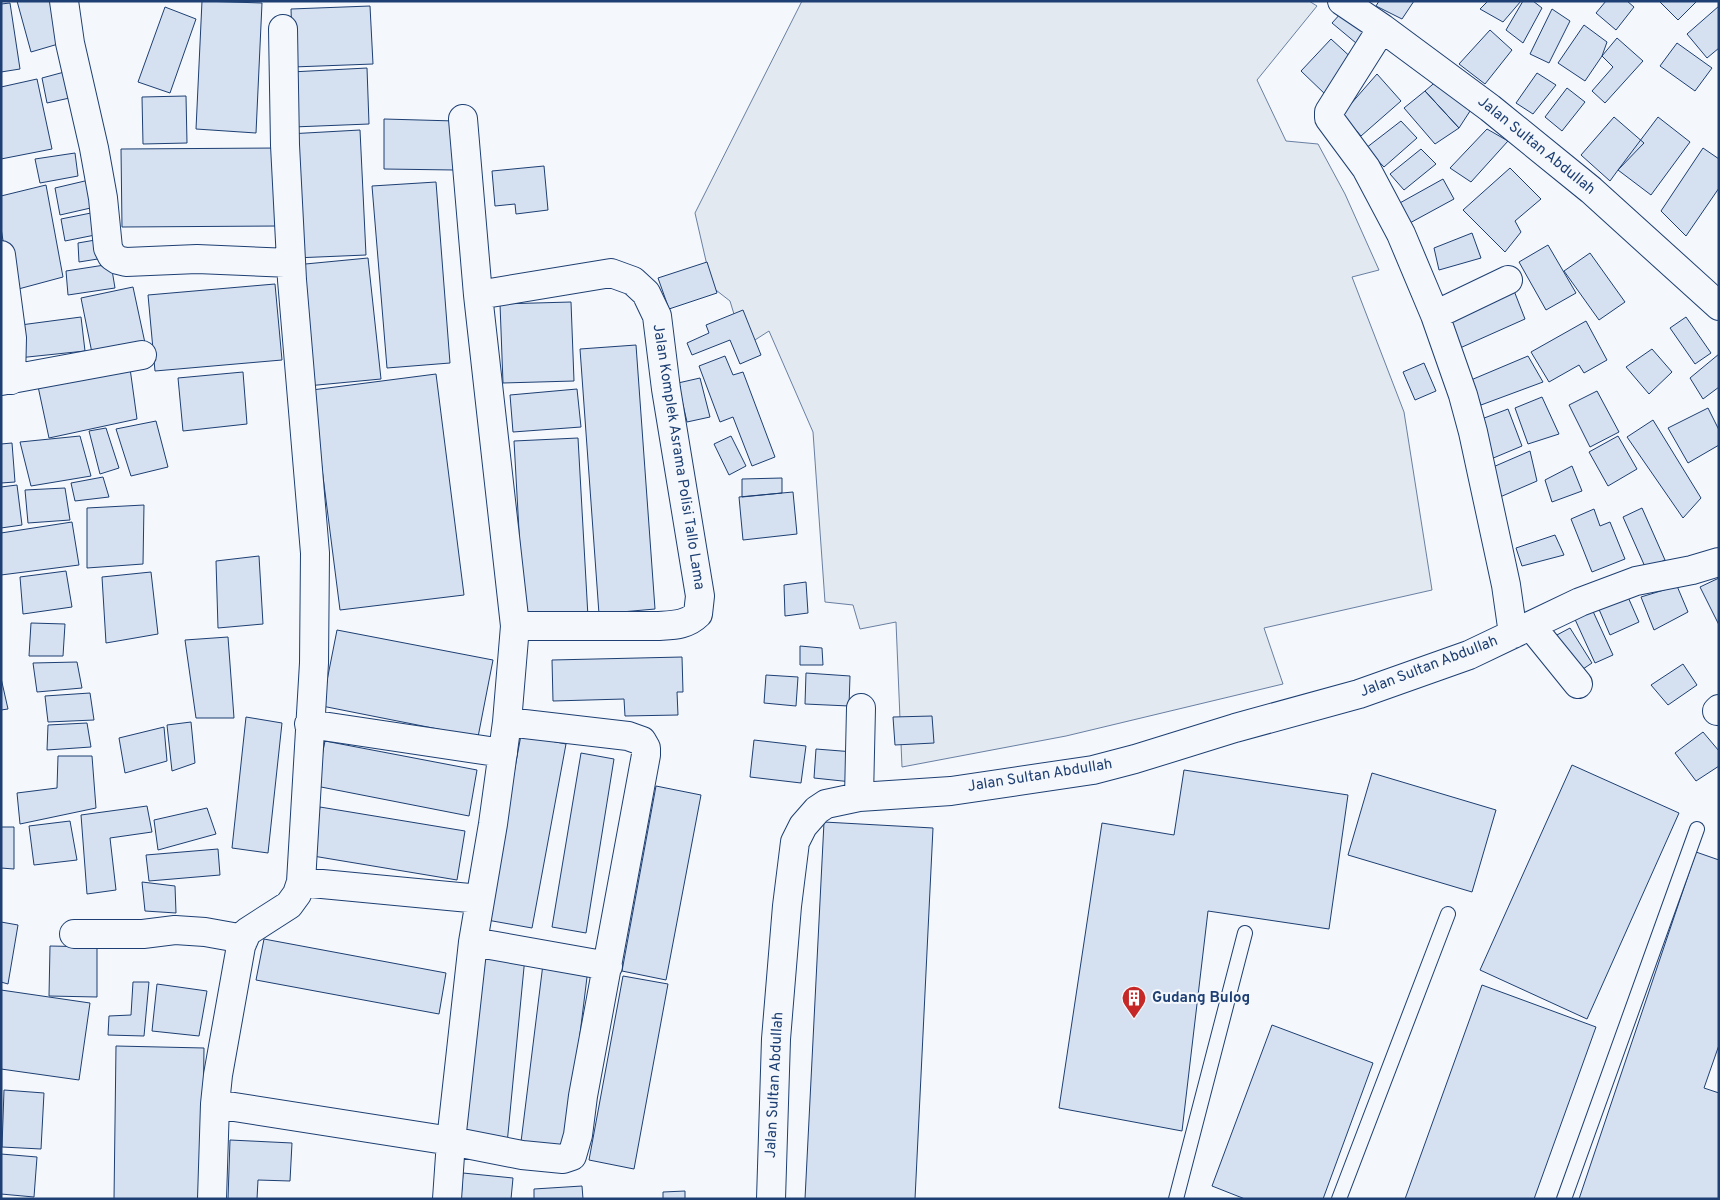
<svg xmlns="http://www.w3.org/2000/svg" width="1720" height="1200" font-family="Overpass,sans-serif">
  <style>
    .green { fill: #e3e9f0; stroke: #687fa3 }
    .building { fill: #d5e0f0; stroke: #1d3f73 }
    .lines { fill: none; stroke-linecap: round; stroke-linejoin: round }
    .lane-casing { stroke: #1d3f73; stroke-width: 16 }
    .street-casing { stroke: #1d3f73; stroke-width: 30 }
    .lane { stroke: #f4f7fb; stroke-width: 14 }
    .street { stroke: #f4f7fb; stroke-width: 28 }
    .labels { text-anchor: middle; dominant-baseline: central; stroke-width: 4; stroke-linejoin: round; paint-order: stroke }
    .street-label { font-size: 15px; fill: #1d3f73; stroke: #f4f7fb }
    .poi-label { font-size: 15px; font-weight: bold; fill: #1d3f73; stroke: #f4f7fb; text-anchor: start }
  </style>
  <rect width="100%" height="100%" fill="#f4f7fb"/>
  <path class="green" d="M802,1H1309L1317,6L1257,80L1286,141L1318,144L1345,194L1379,270L1352,277L1404,412L1432,590L1264,628L1283,684L1066,736L902,767L896,622L860,629L853,605L825,602L813,432L769,331L744,347L730,301L712,287L695,213Z"/>
  <path class="building" d="M17,1H53L65,42L31,52Z
    M202,1L262,3L256,133L196,129Z
    M1379,1H1414L1402,19L1376,6Z
    M1488,1H1521L1503,22L1480,9Z
    M1523,1H1533L1542,8L1523,43L1506,30Z
    M1606,1H1627L1634,7L1616,30L1596,13Z
    M1659,1H1697L1678,20Z
    M10,3L20,69L1,72V4Z
    M370,6L373,64L293,67L291,9Z
    M1719,6V48L1707,58L1687,34Z
    M165,7L196,19L170,93L138,82Z
    M1552,9L1570,21L1549,63L1530,54Z
    M1342,12L1370,35L1362,48L1332,23Z
    M1584,25L1607,42L1602,56L1585,81L1558,63Z
    M1490,30L1512,50L1485,84L1459,64Z
    M1617,38L1643,61L1605,103L1592,91L1613,67L1602,56Z
    M1331,39L1355,61L1326,95L1301,71Z
    M1677,43L1712,68L1695,91L1660,66Z
    M367,68L369,124L293,127L291,72Z
    M68,71L74,97L47,103L42,78Z
    M1537,73L1556,85L1533,114L1516,103Z
    M1377,74L1401,101L1361,136L1342,114Z
    M37,79L52,149L1,159V87Z
    M1439,79L1472,108L1459,128L1425,91Z
    M1567,88L1585,102L1562,131L1545,117Z
    M1425,91L1459,128L1435,144L1404,108Z
    M186,96L187,143L143,144L142,97Z
    M1614,117L1644,143L1618,170L1610,181L1581,155Z
    M1658,117L1690,142L1651,195L1618,170Z
    M384,119L455,121L454,170L384,169Z
    M1401,121L1417,138L1384,167L1366,148Z
    M1487,129L1508,141L1471,182L1450,168Z
    M360,130L366,255L294,258L288,134Z
    M279,148V226L122,227L121,149Z
    M1703,148L1719,159V188L1686,236L1661,211Z
    M1421,149L1436,164L1404,190L1390,174Z
    M75,153L78,176L40,183L35,159Z
    M544,166L548,210L516,214L515,204L495,206L492,171Z
    M1510,168L1541,199L1515,221L1521,232L1505,252L1463,210Z
    M1443,179L1454,199L1408,224L1398,204Z
    M89,180L95,207L60,215L55,188Z
    M436,182L450,363L387,368L372,186Z
    M46,185L63,277L11,291L1,228V196Z
    M96,212L100,234L65,241L61,219Z
    M1472,233L1481,258L1439,270L1434,248Z
    M101,239L104,258L79,262L78,243Z
    M1548,245L1576,293L1546,310L1519,262Z
    M1590,253L1625,302L1599,320L1564,271Z
    M368,258L381,379L307,386L295,265Z
    M707,262L717,293L669,309L658,278Z
    M111,264L115,288L68,295L66,271Z
    M1511,283L1525,319L1460,348L1445,314Z
    M275,284L282,360L155,371L148,295Z
    M133,287L145,343L92,353L81,298Z
    M571,302L574,381L503,383L500,304Z
    M743,310L761,355L740,364L730,340L692,355L687,343L709,333L706,325Z
    M81,317L85,351L18,358L13,326Z
    M1686,317L1711,353L1695,364L1670,328Z
    M1586,321L1607,360L1584,373L1579,365L1549,382L1531,352Z
    M636,345L655,609L599,614L580,349Z
    M1652,349L1672,372L1649,394L1626,367Z
    M1719,354V387L1703,399L1690,378Z
    M725,356L733,375L743,372L775,457L752,466L733,417L720,422L699,366Z
    M1528,356L1543,382L1481,405L1471,380Z
    M129,361L137,419L49,438L36,377Z
    M1424,363L1436,391L1415,400L1403,372Z
    M243,372L247,424L183,431L178,378Z
    M436,374L464,595L340,610L312,390Z
    M700,378L710,417L687,422L678,383Z
    M577,389L581,427L513,432L510,395Z
    M1597,391L1619,432L1590,447L1569,405Z
    M1542,397L1559,434L1528,444L1515,408Z
    M1708,408L1719,430V445L1688,463L1668,428Z
    M1508,409L1522,446L1491,459L1479,420Z
    M1653,420L1701,498L1683,518L1627,437Z
    M156,421L168,467L131,476L116,429Z
    M106,428L119,468L100,474L89,431Z
    M80,436L91,476L31,486L20,442Z
    M731,436L746,466L729,475L714,444Z
    M1618,436L1637,469L1608,486L1589,452Z
    M578,438L588,617L524,620L514,441Z
    M12,443L15,482L1,483V444Z
    M1530,451L1537,481L1500,497L1493,467Z
    M1572,466L1582,491L1552,502L1545,480Z
    M103,477L109,497L75,501L71,483Z
    M782,478V493L742,497V479Z
    M17,485L22,525L1,528V487Z
    M65,488L70,520L28,523L25,490Z
    M793,492L797,534L743,540L739,497Z
    M144,505L143,564L87,568V508Z
    M1642,508L1665,560L1646,569L1623,517Z
    M1594,509L1600,526L1610,522L1625,559L1592,572L1571,519Z
    M72,522L79,565L1,575V533Z
    M1555,535L1564,555L1522,566L1516,548Z
    M259,556L263,624L218,628L216,561Z
    M66,571L72,607L23,614L20,577Z
    M151,572L158,634L106,643L102,577Z
    M1719,578V625L1700,587Z
    M806,582L808,613L785,616L784,585Z
    M1677,586L1688,612L1654,630L1641,597Z
    M1624,588L1639,622L1610,635L1595,600Z
    M1591,607L1613,655L1595,663L1573,615Z
    M31,623L65,624L63,656H29Z
    M1570,628L1592,663L1577,673L1555,636Z
    M337,630L493,660L478,737L322,706Z
    M228,637L234,718H196L185,640Z
    M800,646L822,648L823,665H800Z
    M682,657L683,692H677L678,715L625,716L624,699L553,701L552,660Z
    M77,662L82,688L37,692L33,663Z
    M1683,664L1697,685L1668,705L1651,685Z
    M806,673L850,676L849,706L805,704Z
    M766,675L798,677L796,706L764,703Z
    M1,678L8,709L1,710Z
    M90,693L94,720L48,722L45,696Z
    M932,716L934,743L895,745L893,717Z
    M246,717L282,723L268,853L232,848Z
    M191,722L195,763L172,771L167,725Z
    M87,723L91,747L47,750L48,725Z
    M164,727L167,761L125,773L119,738Z
    M1703,732L1719,751V766L1696,781L1675,753Z
    M521,735L566,744L532,928L487,920Z
    M754,740L806,746L801,783L750,777Z
    M325,741L477,770L469,816L316,786Z
    M816,749L854,752L852,782L814,778Z
    M581,753L614,759L586,933L552,927Z
    M58,756H92L96,808L20,824L17,793L57,788Z
    M1572,765L1679,813L1587,1019L1480,970Z
    M1184,770L1348,795L1329,929L1208,911L1182,1131L1059,1108L1102,823L1174,835Z
    M1372,773L1496,810L1472,892L1348,855Z
    M656,786L701,795L666,980L622,971Z
    M147,806L152,832L110,838L116,890L87,894L81,815Z
    M320,807L465,831L457,880L313,856Z
    M207,808L216,834L158,850L154,820Z
    M70,821L77,860L34,865L29,826Z
    M824,822L933,828L915,1199H805Z
    M1,827H14V869L1,868Z
    M218,849L220,875L149,881L146,855Z
    M1696,852L1719,860V1045L1704,1088L1719,1093V1199H1579Z
    M142,882L175,886L176,913L145,911Z
    M1,922L18,925L8,984L1,982Z
    M264,939L446,973L439,1014L256,980Z
    M50,946L97,947V997L49,996Z
    M480,952L525,957L507,1144L462,1139Z
    M543,964L588,969L565,1156L520,1150Z
    M623,976L668,984L634,1169L589,1160Z
    M133,982H149L144,1036L108,1035L109,1016L131,1015Z
    M157,984L207,991L199,1036L152,1031Z
    M1482,985L1596,1027L1534,1199H1405Z
    M1,990L90,1003L79,1080L1,1069Z
    M1272,1025L1373,1063L1323,1199H1245L1212,1186Z
    M116,1046L204,1048L202,1199H114Z
    M4,1090L44,1093L41,1149L2,1147Z
    M230,1140L292,1143L290,1181L258,1180L257,1199H228Z
    M1,1154L37,1157L34,1197L1,1194Z
    M463,1173L513,1178L511,1199H461Z
    M582,1186L583,1199H534V1189Z
    M685,1191V1199H663V1192Z"/>
  <g class="lines">
    <defs>
      <path id="lane" d="M1176,1199L1245,933
        M1339,1199L1448,914
        M1564,1199L1697,829"/>
      <path id="street" d="M64,1L70,43L94,148L103,198L108,248L112,256L118,260L126,262L197,259L291,263
        M1342,1L1382,28L1490,108L1591,190L1719,306
        M1382,28L1329,112V118L1366,168L1401,234L1435,315L1463,395L1473,432L1506,585L1513,634
        M1,255L12,338L11,380
        M478,295L611,273L633,281L646,293L657,316L666,389L700,596L698,614C687,625 674,625 659,626H515
        M1435,315L1508,280
        M1,381L142,355
        M1531,626L1578,684
        M1717,711L1719,709
        M309,724L503,753
        M859,797L861,708
        M301,882L480,899
        M74,934H143L175,930L205,932L244,939
        M473,942L608,966
        M215,1104L451,1141L522,1155L563,1159L572,1156L578,1135L583,1096L646,755V748L642,741L628,736L507,722
        M212,1199L215,1104L218,1075L241,946L247,932L289,905L297,894L301,882L314,663L315,553L292,280L285,145L283,29
        M447,1199L451,1141L473,942L493,824L507,722L515,626L478,295L463,119
        M771,1199L776,1039L787,906L795,842L803,826L817,810L826,804L859,797L951,791L1093,770L1135,759L1235,728L1359,694L1469,655L1580,602L1636,581L1692,570L1719,562"/>
    </defs>
    <use href="#lane" class="lane-casing"/>
    <use href="#street" class="street-casing"/>
    <use href="#lane" class="lane"/>
    <use href="#street" class="street"/>
  </g>
  <defs>
    <symbol id="building-pin" viewBox="-11 -11 22 30"><path d="M0 17L-7.5 6A9.5 9.5 0 1 1 7.5 6Z" fill="#c62828" stroke="#f4f7fb"/><path d="M-4-6H4V6H1V3H-1V6H-4ZM-2.5-4.3h1.7v1.8h-1.7ZM.8-4.3h1.7v1.8H.8ZM-2.5-1h1.7V.8h-1.7ZM.8-1h1.7V.8H.8Z" fill="#fff"/></symbol>
  </defs>
  <g fill-rule="evenodd">
    <use href="#building-pin" x="1120" y="984" width="28" height="38"/>
  </g>
  <g class="labels">
    <g class="street-label">
      <text transform="translate(1536 146) rotate(39)">Jalan Sultan Abdullah</text>
      <text transform="translate(678 457) rotate(81)">Jalan Komplek Asrama Polisi Tallo Lama</text>
      <text transform="translate(1429 667) rotate(-21)">Jalan Sultan Abdullah</text>
      <text transform="translate(1040 776) rotate(-9)">Jalan Sultan Abdullah</text>
      <text transform="translate(775 1085) rotate(-87)">Jalan Sultan Abdullah</text>
    </g>
    <g class="poi-label">
      <text x="1152" y="998">Gudang Bulog</text>
    </g>
  </g>
  <rect width="1720" height="1200" fill="none" stroke="#1d3f73" stroke-width="5"/>
</svg>
